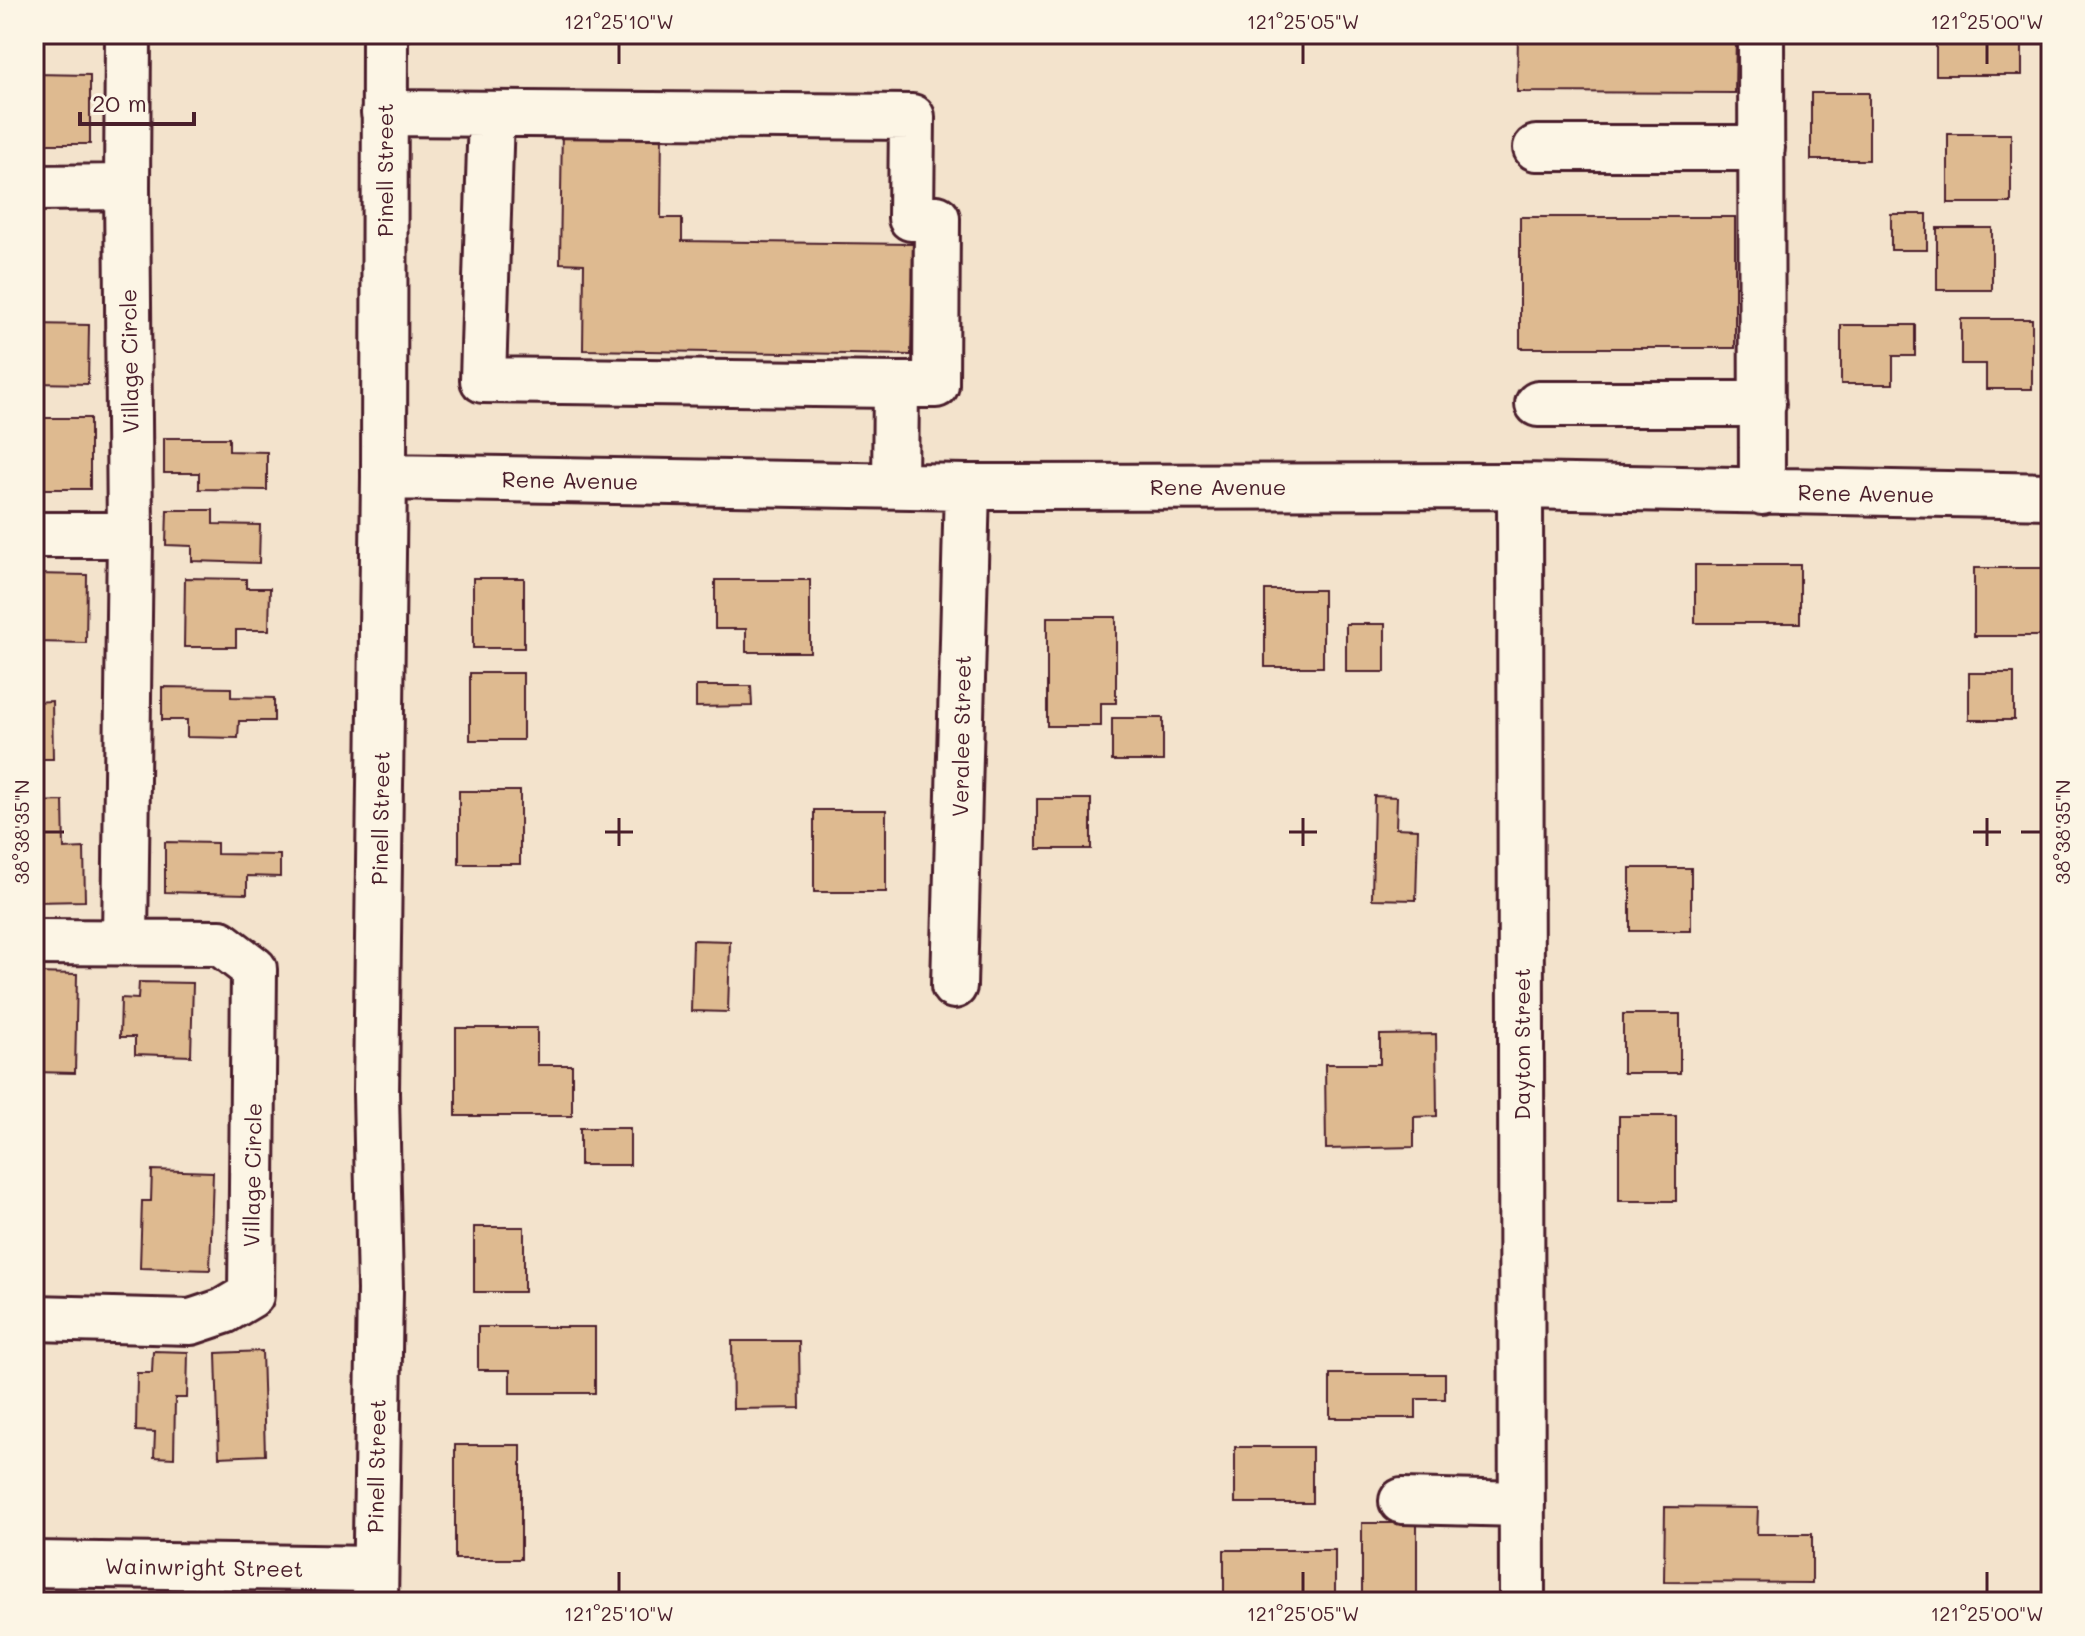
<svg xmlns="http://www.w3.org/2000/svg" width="2085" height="1636" font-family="Mali,sans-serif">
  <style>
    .building { fill: #deba90; stroke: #4a1f2b; stroke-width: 2 }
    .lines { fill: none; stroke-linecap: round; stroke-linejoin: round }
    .minor-casing { stroke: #4a1f2b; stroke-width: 50 }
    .minor { stroke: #fcf5e5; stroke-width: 44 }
    .ticks { fill: none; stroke: #4a1f2b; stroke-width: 3 }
    .labels { text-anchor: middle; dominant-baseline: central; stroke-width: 7; stroke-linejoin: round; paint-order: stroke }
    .street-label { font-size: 22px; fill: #4a1f2b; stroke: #fcf5e5 }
    .neatline { fill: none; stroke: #4a1f2b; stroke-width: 3 }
    .ticks-label { font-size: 20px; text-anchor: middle; fill: #4a1f2b }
  </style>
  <rect width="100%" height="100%" fill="#f3e3cc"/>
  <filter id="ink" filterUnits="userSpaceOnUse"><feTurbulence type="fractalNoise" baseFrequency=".0125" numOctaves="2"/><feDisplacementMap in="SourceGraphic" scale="16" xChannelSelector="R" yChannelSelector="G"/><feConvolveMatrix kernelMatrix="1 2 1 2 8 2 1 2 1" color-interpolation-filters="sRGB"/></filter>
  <g filter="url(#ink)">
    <path class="building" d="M1518,34H1736L1735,93L1517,92Z
      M1936,34H2022V75H1936Z
      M34,74L90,75V144H34Z
      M1811,93H1869V160H1811Z
      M562,127L662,129L661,218H682V241L913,244L911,355L583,350L584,264L560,263Z
      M1948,134H2011V203H1948Z
      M1891,214H1927V250H1891Z
      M1520,217H1735V348H1520Z
      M1937,228H1992V290H1937Z
      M1961,319H2032V389H1986V364H1961Z
      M34,324L89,325L88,384L34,383Z
      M1841,325H1915V356H1893V384H1841Z
      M37,418H90V489H34V433H37Z
      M164,438H229V451L267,452V490L199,489V473H164Z
      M167,510H213V524L260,525L259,563L192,561V546L166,545Z
      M1695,565H1800V623H1695Z
      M1974,568H2044V636H1974Z
      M34,574L87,575L86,643L34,642Z
      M185,578L246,579V588H270L269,630H236V647H184Z
      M473,578H524V648H473Z
      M715,580H810V652H746V629H715Z
      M1265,590H1323V667H1265Z
      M1047,617H1116V703H1101V726H1047Z
      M1346,624H1385V672H1346Z
      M470,673H523V740H470Z
      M1969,673H2014V720H1969Z
      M696,686H751L752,706L696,707Z
      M162,687L231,688V697L274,698V721H239L238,738L187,737V720H162Z
      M52,701L53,759H34V702Z
      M1112,718H1163V761H1112Z
      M459,791H520V864H459Z
      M1374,796L1397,797L1396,828L1418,829L1416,900L1372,899Z
      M1037,799H1091V849H1037Z
      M63,801L64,849L84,848L85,901L34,902V802Z
      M814,810H886V892H814Z
      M165,842L217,843V854L280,855V877L247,876V894L165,892Z
      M1630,868H1691V931H1630Z
      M693,940L730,941L728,1012L691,1011Z
      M34,973L77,974L75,1073L34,1072Z
      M139,982L193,983L191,1056L135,1054V1037H120L121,998L138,999Z
      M1623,1014H1680V1073H1623Z
      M456,1028H537V1065H572V1116H456Z
      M1436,1034L1437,1116L1414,1117V1147L1326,1149L1325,1064H1380V1035Z
      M1619,1116H1676V1201H1619Z
      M580,1128H630V1165H580Z
      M152,1170L213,1172L210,1270L140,1268L142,1201H151Z
      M474,1227H524V1292H474Z
      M478,1327H595V1393H510V1370H478Z
      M732,1341H799L800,1408L733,1409Z
      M153,1351L188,1352L187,1398H175L174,1458L154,1457L155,1432L136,1431L137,1373H152Z
      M262,1351L265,1455L219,1457L216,1353Z
      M1330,1374H1445V1399H1416V1418H1330Z
      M455,1445H521V1559H455Z
      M1235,1447H1312V1503H1235Z
      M1665,1507L1758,1508L1757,1534H1812V1583L1664,1582Z
      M1362,1523H1417V1598H1362Z
      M1224,1550H1335V1602H1224Z"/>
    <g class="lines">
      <defs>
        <path id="minor" d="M1761,34L1762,492
          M384,113L912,117L911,218H937L936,385H896L895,485
          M491,114L483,380L896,385
          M1536,148H1762
          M34,188L127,187
          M1538,404H1763
          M384,477L967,487L1520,486L2051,496
          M1520,486L1522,1602
          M34,535H130
          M125,941L130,535L127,187L128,34
          M34,942L220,943L254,969L251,1295L224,1311L191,1322L34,1318
          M954,986L967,487
          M1402,1501L1522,1504
          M34,1564L375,1569
          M375,1602L380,1290L376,1093L384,477L385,34"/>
      </defs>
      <use href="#minor" class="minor-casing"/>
      <use href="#minor" class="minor"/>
    </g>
  </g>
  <path class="ticks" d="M619,44V64M1303,44V64M1987,44V64M619,818V846M1303,818V846M1987,818V846M44,832H64M605,832H633M1289,832H1317M1973,832H2001M2021,832H2041M619,1572V1592M1303,1572V1592M1987,1572V1592"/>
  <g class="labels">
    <g class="street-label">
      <text transform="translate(384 170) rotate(-90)">Pinell Street</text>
      <text transform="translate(129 361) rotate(-91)">Village Circle</text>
      <text transform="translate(570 480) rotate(1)">Rene Avenue</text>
      <text x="1218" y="486">Rene Avenue</text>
      <text transform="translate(1866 493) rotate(1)">Rene Avenue</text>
      <text transform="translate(961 736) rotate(-89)">Veralee Street</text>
      <text transform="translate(380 818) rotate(-89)">Pinell Street</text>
      <text transform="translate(1521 1044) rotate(-90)">Dayton Street</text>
      <text transform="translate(252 1175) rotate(-89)">Village Circle</text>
      <text transform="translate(376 1466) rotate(-89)">Pinell Street</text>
      <text transform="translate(204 1567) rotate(1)">Wainwright Street</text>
    </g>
  </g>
  <rect width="2085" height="1636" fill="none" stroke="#fcf5e5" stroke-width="88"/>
  <path d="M80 112v12h114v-12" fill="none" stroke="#4a1f2b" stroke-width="4"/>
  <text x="92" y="112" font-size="24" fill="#4a1f2b" stroke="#fcf5e5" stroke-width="6" paint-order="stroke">20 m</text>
  <rect x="44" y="44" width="1997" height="1548" class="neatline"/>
  <g class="ticks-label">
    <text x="619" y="29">121°25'10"W</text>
    <text x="1303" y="29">121°25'05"W</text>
    <text x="1987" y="29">121°25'00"W</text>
    <text transform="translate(22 832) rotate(-90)" y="7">38°38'35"N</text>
    <text transform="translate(2063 832) rotate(-90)" y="7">38°38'35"N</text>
    <text x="619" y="1621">121°25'10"W</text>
    <text x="1303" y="1621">121°25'05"W</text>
    <text x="1987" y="1621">121°25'00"W</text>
  </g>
</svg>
